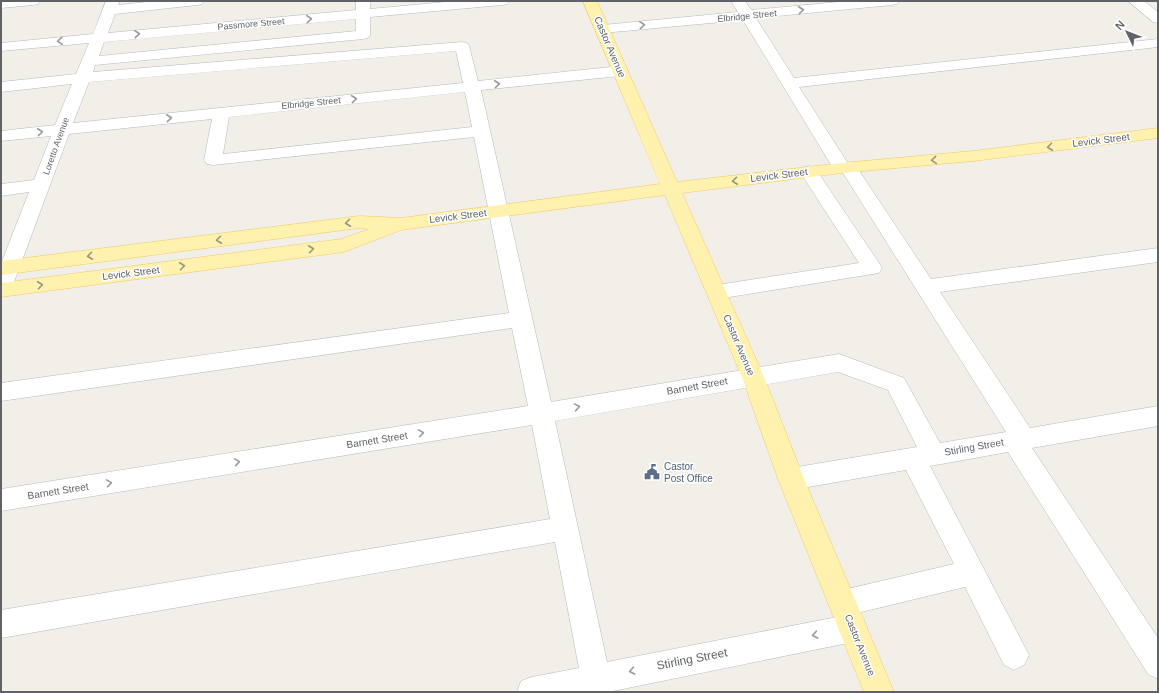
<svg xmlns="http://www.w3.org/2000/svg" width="1159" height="693" font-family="Helvetica,sans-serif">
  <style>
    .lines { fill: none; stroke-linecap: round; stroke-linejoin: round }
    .minor-casing { stroke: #b5b8bc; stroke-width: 1 }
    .major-casing { stroke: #f2c960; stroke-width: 1 }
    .minor { fill: #fff; fill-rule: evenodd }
    .major { fill: #fff2af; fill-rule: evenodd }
    .oneway { stroke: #979a9d }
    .oneway2 { stroke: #979581 }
    .labels { text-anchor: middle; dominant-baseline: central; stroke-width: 3; stroke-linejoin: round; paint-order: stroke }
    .far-street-label { font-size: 9px; fill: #5f6368; stroke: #fff }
    .street-label { font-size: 10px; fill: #5f6368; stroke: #fff }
    .service-label { font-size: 10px; fill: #4e5e75; stroke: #fff; text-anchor: start }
    .near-street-label { font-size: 12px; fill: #5f6368; stroke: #fff }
  </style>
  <rect width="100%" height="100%" fill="#f1efe8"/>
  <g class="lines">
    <defs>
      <path id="minor" d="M1,1H40L38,4L33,5L1,8Z
        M106,1H120L118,5L156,1H204L202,4L197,5L115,14L108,33L356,10V1H370V9L456,1H509L507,4L502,5L370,17V35L368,38L363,39L95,65L93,72L462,42L467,43L469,46L478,81L620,66L625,68L628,71L625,74L620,76L481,90L551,402L839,354L904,378L940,443L1006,432L843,173L836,172L833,168L743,20L603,33L598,32L596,29L598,26L603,25L738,12L731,1H745L751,10L849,1H899L897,4L892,5L756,18L794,78L1158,39V47L799,87L847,162L854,163L931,279L1158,248V262L940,292L1030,428L1158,406V426L1032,448L1158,638V679L1148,674L1008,452L930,466L1029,655L1024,665L1014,670L1004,665L965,587L853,614L863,618L867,628L863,638L853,642L613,691V692H517L521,681L532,677L579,668L555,542L1,638V610L550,519L532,425L1,511V489L528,406L512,328L1,401V383L509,313L474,137L213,165L207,164L204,160L212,119L69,134L11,290L8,295L1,297V264L29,192L1,196V184L34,180L51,136L1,141V131L55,125L72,84L1,92V82L76,74L89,43L1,51V43L93,34ZM356,19V31L99,56L104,42ZM456,51L463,83L73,123L89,82ZM465,92L472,127L223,154L229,117ZM838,372L888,390L917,447L791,468L782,471L778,479L782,487L791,490L906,470L954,564L843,590L833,593L829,603L833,613L842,616L607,662L555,421Z
        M1128,1H1144L1158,12V23L1153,22Z
        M809,166L815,168L879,263L882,268L879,273L717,299L710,297L707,292L710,287L717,285L859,263L800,172L803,168Z"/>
      <path id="major" d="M583,1H597L677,182L842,163L973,151L1158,128V138L973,161L842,173L682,193L764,377L804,479L894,692H864L778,479L742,377L665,195L401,230L344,252L1,297V283L342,239L369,229L359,228L1,275V261L359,216L401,218L660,184Z"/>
    </defs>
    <use href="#minor" class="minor-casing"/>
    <use href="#major" class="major-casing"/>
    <use href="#minor" class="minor"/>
    <use href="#major" class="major"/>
  </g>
  <defs><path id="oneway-chevron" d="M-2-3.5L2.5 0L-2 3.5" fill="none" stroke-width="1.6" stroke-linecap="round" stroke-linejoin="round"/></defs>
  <g class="oneway">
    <use href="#oneway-chevron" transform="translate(801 10) rotate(-6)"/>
    <use href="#oneway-chevron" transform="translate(309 19) rotate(-5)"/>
    <use href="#oneway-chevron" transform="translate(642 25) rotate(-5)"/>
    <use href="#oneway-chevron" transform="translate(137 34) rotate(-5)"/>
    <use href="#oneway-chevron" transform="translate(60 41) rotate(175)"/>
    <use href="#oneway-chevron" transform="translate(497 84) rotate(-6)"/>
    <use href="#oneway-chevron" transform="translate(354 99) rotate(-6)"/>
    <use href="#oneway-chevron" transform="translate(169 118) rotate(-6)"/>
    <use href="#oneway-chevron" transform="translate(40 132) rotate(-6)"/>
    <use href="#oneway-chevron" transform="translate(577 407) rotate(-10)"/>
    <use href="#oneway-chevron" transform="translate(421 433) rotate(-9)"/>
    <use href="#oneway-chevron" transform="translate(237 462) rotate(-9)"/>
    <use href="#oneway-chevron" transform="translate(109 483) rotate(-9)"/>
    <use href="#oneway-chevron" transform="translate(815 635) rotate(169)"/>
    <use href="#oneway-chevron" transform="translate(632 671) rotate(169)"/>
  </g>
  <g class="oneway2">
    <use href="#oneway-chevron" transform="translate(1050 147) rotate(173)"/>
    <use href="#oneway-chevron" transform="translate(934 160) rotate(175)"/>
    <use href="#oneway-chevron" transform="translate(735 181) rotate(173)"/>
    <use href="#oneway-chevron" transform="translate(348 223) rotate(173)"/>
    <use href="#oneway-chevron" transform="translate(219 240) rotate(173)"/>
    <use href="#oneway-chevron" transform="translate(311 249) rotate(-7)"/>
    <use href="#oneway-chevron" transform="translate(90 256) rotate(173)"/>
    <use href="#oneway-chevron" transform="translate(182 266) rotate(-7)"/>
    <use href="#oneway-chevron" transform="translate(40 285) rotate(-7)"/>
  </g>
  <defs>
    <symbol id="civic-bare" viewBox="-9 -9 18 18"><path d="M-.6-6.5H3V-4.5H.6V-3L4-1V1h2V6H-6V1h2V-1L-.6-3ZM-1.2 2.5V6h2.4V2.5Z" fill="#5c6f8a" stroke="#fff" stroke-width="2.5" paint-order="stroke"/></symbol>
  </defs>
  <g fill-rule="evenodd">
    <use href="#civic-bare" x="641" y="461" width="22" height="22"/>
  </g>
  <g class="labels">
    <g class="far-street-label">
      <text transform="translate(747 16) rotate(-6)">Elbridge Street</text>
      <text transform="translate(251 24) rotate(-5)">Passmore Street</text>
      <text transform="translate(311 103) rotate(-6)">Elbridge Street</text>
      <text transform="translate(56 146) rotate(-70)">Loretto Avenue</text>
    </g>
    <g class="street-label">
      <text transform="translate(610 47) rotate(67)">Castor Avenue</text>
      <text transform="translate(1101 140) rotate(-7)">Levick Street</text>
      <text transform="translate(779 175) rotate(-7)">Levick Street</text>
      <text transform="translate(458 216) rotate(-7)">Levick Street</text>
      <text transform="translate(131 273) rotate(-7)">Levick Street</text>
      <text transform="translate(739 345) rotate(67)">Castor Avenue</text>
      <text transform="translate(697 386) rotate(-10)">Barnett Street</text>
      <text transform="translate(377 440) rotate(-9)">Barnett Street</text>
      <text transform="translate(974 447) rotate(-10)">Stirling Street</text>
      <text transform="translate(58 491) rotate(-9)">Barnett Street</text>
      <text transform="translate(860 645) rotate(68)">Castor Avenue</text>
    </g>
    <g class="service-label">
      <text x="664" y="466">Castor<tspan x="664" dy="12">Post Office</tspan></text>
    </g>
    <g class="near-street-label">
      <text transform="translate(692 659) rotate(-11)">Stirling Street</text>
    </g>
  </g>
  <rect width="1159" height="693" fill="none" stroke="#5f6368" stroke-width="4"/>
  <g transform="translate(1127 32) rotate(313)" stroke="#ffffff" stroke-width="3" paint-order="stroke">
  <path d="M0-3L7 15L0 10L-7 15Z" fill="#5f6368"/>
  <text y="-6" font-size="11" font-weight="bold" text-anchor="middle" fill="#5f6368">N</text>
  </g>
</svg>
